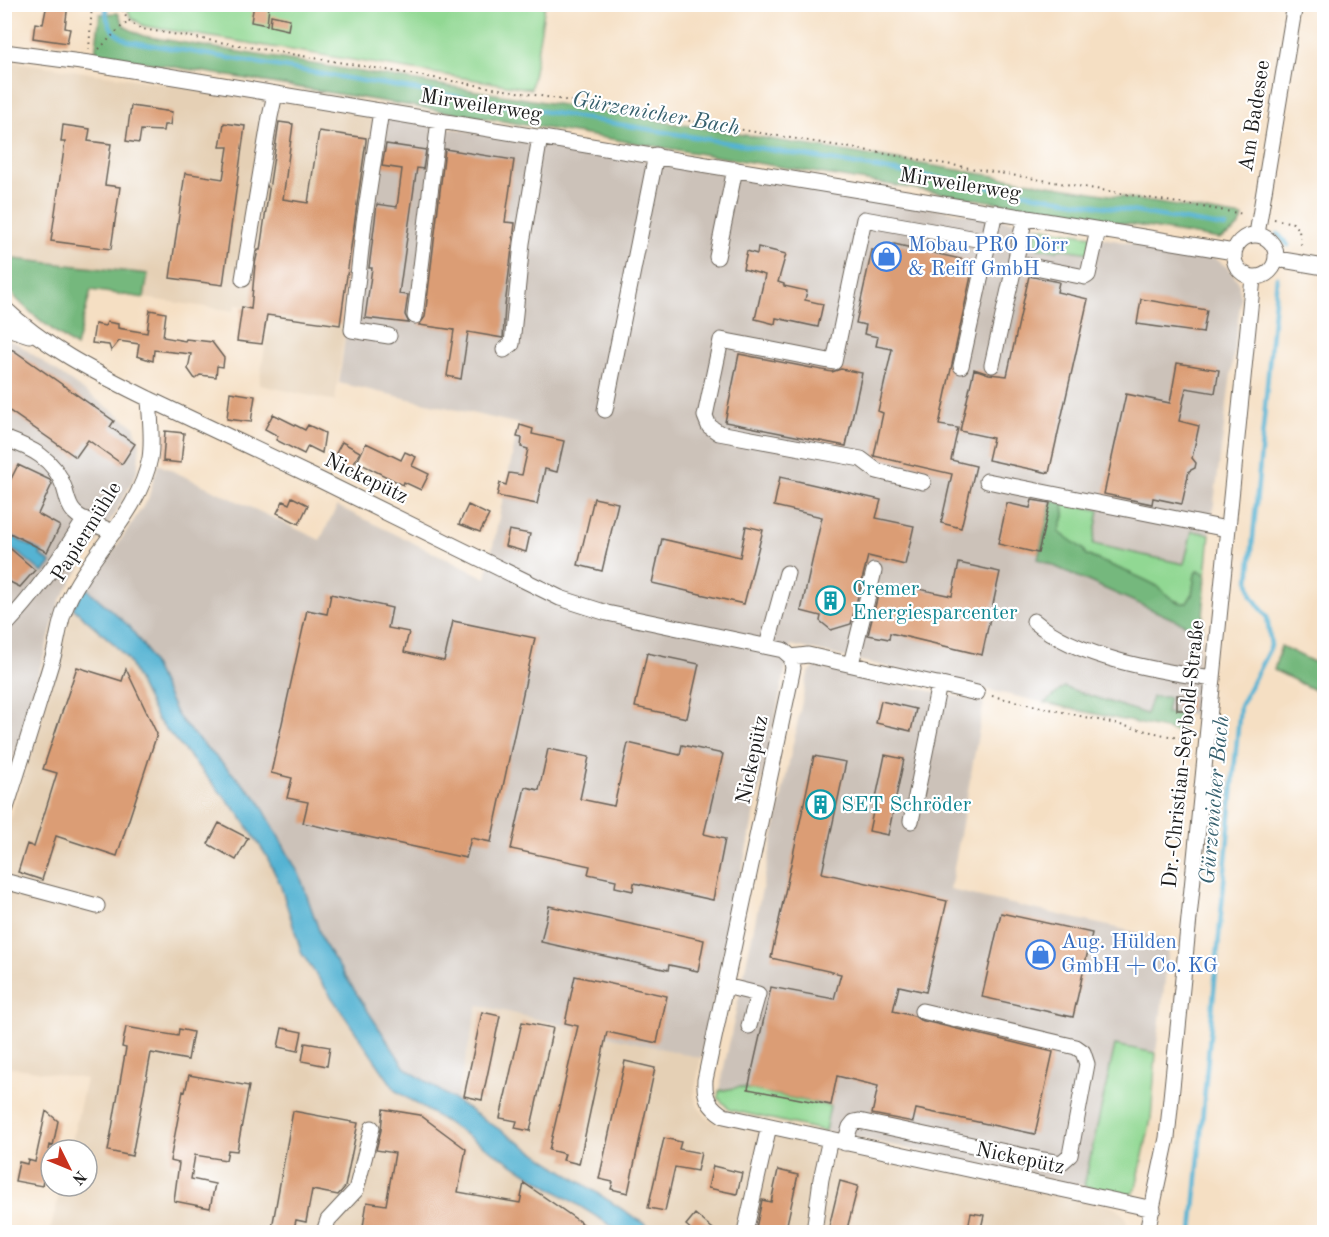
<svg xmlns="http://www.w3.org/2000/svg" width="1329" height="1237" font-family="'Old Standard TT',serif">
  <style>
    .built { fill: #e5d0b5 }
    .industrial { fill: #ccc2b9 }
    .green { fill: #91d893; stroke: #567a58; stroke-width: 1.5 }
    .forest { fill: #74b87d; stroke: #486a4c; stroke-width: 1.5 }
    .water { fill: #55b3d3; stroke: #386878; stroke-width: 1.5 }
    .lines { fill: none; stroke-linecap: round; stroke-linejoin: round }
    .stream { stroke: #55b3d3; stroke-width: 4.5 }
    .building { fill: #db9d74 }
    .minor-casing { stroke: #686056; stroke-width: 17 }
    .path { stroke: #686056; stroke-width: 2; stroke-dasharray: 1.5 4.5; stroke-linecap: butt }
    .minor { stroke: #fff; stroke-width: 15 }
    .labels { text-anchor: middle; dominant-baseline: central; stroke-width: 4.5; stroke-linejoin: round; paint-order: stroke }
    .street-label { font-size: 21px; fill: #1c1c1c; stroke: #fff }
    .shop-label { font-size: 21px; fill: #366cbe; stroke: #fff; text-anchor: start }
    .culture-label { font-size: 21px; fill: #0d838f; stroke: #fff; text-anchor: start }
    .water-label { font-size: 22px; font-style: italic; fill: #36606e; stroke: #fff }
  </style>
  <rect width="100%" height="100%" fill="#fff"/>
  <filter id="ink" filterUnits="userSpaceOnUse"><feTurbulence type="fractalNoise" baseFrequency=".0167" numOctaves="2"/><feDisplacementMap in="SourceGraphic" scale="12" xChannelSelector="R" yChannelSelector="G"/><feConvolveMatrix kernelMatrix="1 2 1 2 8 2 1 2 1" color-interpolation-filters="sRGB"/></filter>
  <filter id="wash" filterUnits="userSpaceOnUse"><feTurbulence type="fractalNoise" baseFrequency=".008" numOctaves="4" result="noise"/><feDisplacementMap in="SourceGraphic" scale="24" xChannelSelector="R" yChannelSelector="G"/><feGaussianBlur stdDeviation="1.35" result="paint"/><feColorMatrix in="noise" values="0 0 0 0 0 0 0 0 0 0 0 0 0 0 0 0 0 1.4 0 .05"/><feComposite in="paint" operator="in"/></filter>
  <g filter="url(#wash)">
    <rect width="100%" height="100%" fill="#f5dfc3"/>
    <path class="built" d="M4,60L373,115L335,401L259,385L271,309L236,305L234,311L144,298L148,274L5,258Z
      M73,608L113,643L128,660L157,719L239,815L266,855L280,884L302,954L426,1109L621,1232H50L61,1186H87V1150H70L86,1079L5,1066L4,840Z
      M478,1004L701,1058L694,1095L698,1107L707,1118L717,1123L941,1169L1114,1207L1125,1216L1129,1232H657L456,1101Z"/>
    <path class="industrial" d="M373,115L1005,220L1216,259L1228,268L1238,281L1241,298L1210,534L1192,531L1184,564L1092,544L1038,558L1202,632L1193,715L1166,713L1169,697L1147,715L1064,687L1045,703L791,645L701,1058L478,1005L456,1101L405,1068L323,942L300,876L258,799L191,732L177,715L146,650L130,627L85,587L103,566L148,499L158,464L320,540L337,506L486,578L519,424L339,383Z
      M5,339L18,344L134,426L140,444L137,473L114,515L60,600L5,789Z
      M815,667L984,702L950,890L1170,940L1156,1053L1115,1045L1084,1186L825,1131L830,1106L739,1087L719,1091L808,673Z"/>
    <path class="green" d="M125,5H545L531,89L144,26L131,17Z
      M1037,227L1092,236L1089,253L1058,248L1057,251L1034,247Z
      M1063,503L1099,510L1093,544L1184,564L1192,531L1210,534L1206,575L1199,570L1195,574L1192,595L1187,603H1182L1171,599L1157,586L1086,555L1059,532L1064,516Z
      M1115,1045L1156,1053L1151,1119L1136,1188L1133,1193L1128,1195L1084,1186Z
      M739,1087L830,1106L825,1131L730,1110L718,1098L719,1091Z"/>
    <path class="forest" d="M118,13L125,27L143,36L1243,217C1241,228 1229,235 1219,239L95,54L100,14Z
      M5,258L148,274L144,298L91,290L76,347C57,333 18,306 6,285C2,278 4,265 5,258Z
      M1052,500L1063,503L1064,516L1059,532L1083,549L1086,555C1109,565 1133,573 1155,585C1166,591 1172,605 1187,603L1192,595L1195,574L1199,570L1206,575L1202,632L1038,559Z
      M1281,646L1324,667V695L1274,670Z
      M1064,687L1146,714L1152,697H1169L1166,713L1182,714L1183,726L1178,732L1045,703Z"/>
    <path class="water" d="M4,532L42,552L40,555L51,563L43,573L21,555L5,546Z
      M85,587L130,627L146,650L177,715L191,732L258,799L300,876L323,942L405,1068L657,1232H621L396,1091L302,954L280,884L266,855L240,815L157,719L128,660L113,643L73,608Z"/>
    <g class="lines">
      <path class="stream" d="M106,4C105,24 112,32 128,41L1225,227
        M1278,234L1288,245
        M1192,1232L1240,706L1271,646L1267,617L1252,596L1249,581L1277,277"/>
    </g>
    <g id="blocks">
      <path class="building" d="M47,4H68L65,28L70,29L67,43L33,38L35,23L43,24Z
        M254,4L269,6L267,25L251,22Z
        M271,15L290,19L288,30L270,26Z
        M131,106L172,112L170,125H164L163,131L141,130L139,143L126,141Z
        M279,122L293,124L283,199L308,203L319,131L366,138V141L340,325L267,315L262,344L237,341L242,307L251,309L255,264L258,250H260Z
        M224,123L245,126L223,285L170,278L185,173L223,179L228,147H220Z
        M63,125L90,129L88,141L111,144L105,185L120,187L111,249L51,241L65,142H61Z
        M386,144L426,150L423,169L417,168L415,181L399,294L408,295L405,315L409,323L365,318L372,268H369L377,204L397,207L402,169L382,166Z
        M445,149L514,160L505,222L515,223L505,306L503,338L468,332L461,379L447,376L454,330L419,325L425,317Z
        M894,244L974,262L939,425L958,428L951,460L976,466L961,528L941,523L952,474L874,456L883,413L878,411L892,349L876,346L878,337L864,334L866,325L856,323L872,250L891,254Z
        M758,247L786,254L778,282L784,284V286L807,291L805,300L823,304L818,327L776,318L775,324L755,319L765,275L743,269L747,251L757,254Z
        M1029,276L1059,282L1057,292L1088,299L1049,473L988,460L993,438L960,431L974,369L989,374L1007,376Z
        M1141,299L1207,310L1203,333L1137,324Z
        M150,310L166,313L163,337L185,341L186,339L212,342L224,358L223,367L217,366L216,377L200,375L195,379L188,369L191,354L154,350L153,361L137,356L139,344L119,341L111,351L109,345L92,343L95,324L105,326L107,322L118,324V328L147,333Z
        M4,349L13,350L114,421L110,427L135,444L122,464L88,440L76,457L4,407Z
        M739,354L832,372L841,369L862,373L846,446L725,422Z
        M1177,363L1219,370L1215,393L1186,388L1179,421L1199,426L1192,458L1196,463L1195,468L1189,471L1182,504L1153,498L1152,504L1104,494L1126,394L1170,403Z
        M230,392L255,396L251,422L227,419Z
        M273,414L305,430L308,425L325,433L322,453L308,446L304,454L276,440L278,436L265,429Z
        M520,425L533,429L532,434L564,441L557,472L545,469L537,504L497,496L500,483L506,485L509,473L522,475L528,449L521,447L522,438L517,437Z
        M165,431L184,433L181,463L163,461Z
        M342,442L360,452L347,475L329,466Z
        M366,443L401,460L405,452L416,457L412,466L429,474L421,490L404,482L403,485L357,462Z
        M18,465L50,480L52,484L38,514L60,526L47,552L4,530V493Z
        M780,477L881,500L876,518L914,526L905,565L868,556L851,624L831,630L820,621L821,616L801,611L822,517L774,506Z
        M292,497L308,505L299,524L277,513L283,501L289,504Z
        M594,498L618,503L602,571L578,565Z
        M1032,500L1050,503L1038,553L998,544L1007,503L1030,508Z
        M468,505L489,515L480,532L459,524Z
        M746,526L763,530L744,604L652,583L662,539L740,557Z
        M509,530L530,534L526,552L505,546Z
        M4,543L35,570L20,587L4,579Z
        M959,563L1000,572L982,655L890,633L889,639L868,635L880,587L912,594L914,588L952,596Z
        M331,594L392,608L388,628L409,632L404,652L444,661L453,621L535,638L491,842L471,838L466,858L303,823L308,802L287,798L292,778L271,773L307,610L327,614Z
        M647,653L699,664L687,718L635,707Z
        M77,667L122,681L126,669L157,734L117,856L56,836L42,880L18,872L27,844L34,847L57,773L43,769Z
        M1177,695L1191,696L1190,710H1177Z
        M881,701L916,709L911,731L876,723Z
        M628,743L680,755L682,745L723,754L704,834L725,839L713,900L634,883L633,891L615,887L616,880L588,874L590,866L511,849L525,787L539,790L548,749L589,757L580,799L614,806Z
        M885,755L904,759L888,835L869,831Z
        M814,756L846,762L822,873L947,901L926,992L899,986L893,1011L914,1016L920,1020L1053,1052L1035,1134L916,1109L913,1122L872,1114L878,1086L837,1076L831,1105L748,1089L771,987L834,999L841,974L771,958Z
        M219,823L248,838L236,860L208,844Z
        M549,906L704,940L698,971L669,965L668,970L541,942Z
        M1001,913L1092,933L1073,1017L982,997Z
        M575,976L667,996L657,1043L607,1032L579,1164L563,1160L565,1154L549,1150L578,1026L565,1023Z
        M482,1012L500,1016L482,1100L464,1096Z
        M522,1022L553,1028L530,1131L515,1128L517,1121L500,1118Z
        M126,1027L178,1036L179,1029L193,1032L188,1060L151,1053L132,1156L108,1151L126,1048L122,1047Z
        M282,1028L302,1032L298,1051L278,1047Z
        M305,1043L330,1047L327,1066L302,1061Z
        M625,1061L655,1068L628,1193L611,1189L613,1182L599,1179Z
        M189,1075L249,1086L237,1151L228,1150L226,1160L195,1155L191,1179L215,1184L210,1208L174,1201L179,1163L170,1161L183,1091L185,1092Z
        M383,1109L420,1115L466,1149L458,1192L520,1203L524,1183L596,1233H362L367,1202L386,1205L395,1153L376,1150L381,1130Z
        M46,1111L58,1121L53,1146L50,1145L42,1186L15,1181L19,1162L27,1164L28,1160L35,1162Z
        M293,1111L358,1123L345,1187L338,1195L312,1190L306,1222L296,1220L293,1233L272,1228Z
        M664,1138L681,1142L679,1149L701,1153L697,1171L675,1167L665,1211L648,1208Z
        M713,1166L742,1173L737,1194L708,1188Z
        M778,1170L798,1175L785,1233H755L762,1200L771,1202Z
        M840,1181L858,1186L846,1233L828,1231Z
        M971,1213L984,1215L980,1233H967Z
        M695,1214L718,1233H695L686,1225Z"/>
    </g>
  </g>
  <g filter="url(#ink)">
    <use href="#blocks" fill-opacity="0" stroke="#686056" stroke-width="1.5"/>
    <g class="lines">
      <defs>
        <path id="minor" d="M4,52L89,63L1234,252
          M381,111L364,222L352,330L389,336
          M1257,234L1295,4
          M1234 256a21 21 0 1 1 42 0a21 21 0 1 1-42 0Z
          M717,257L735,169
          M1277,259L1324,267
          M1015,263L1025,217
          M243,279L270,117L275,94
          M4,308C47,349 97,373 149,399C150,418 153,439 150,458C139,515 89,553 67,604C59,621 58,640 53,657C37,709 21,762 4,814
          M415,316L439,120
          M4,327L29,335
          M504,350L512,344L522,243L540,137
          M992,365L1015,263L1085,277L1088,275L1098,230
          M961,366L995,212
          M149,399L320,480L560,598L607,613L783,650L791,657L793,668L705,1080C704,1097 709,1107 724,1116L1153,1209
          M605,410L656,155
          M4,438C31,448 54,458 64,487C67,496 68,507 75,513C84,522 102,527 114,532
          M987,481L1227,529
          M923,482L877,471L861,459L719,433L709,426L705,416L721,340L834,362L864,219L988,241
          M1034,621C1077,658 1158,671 1213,679
          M4,627C36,593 61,558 85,519
          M767,646L787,573
          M791,657L808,655L977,693
          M851,664L874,571
          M911,821L939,684
          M4,881L97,906
          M725,986L758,994L749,1026
          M845,1143L850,1127L854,1122L859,1121L1043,1160L1061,1163L1070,1155L1087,1064L1083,1052L1076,1047L922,1011
          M324,1232L328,1220L356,1190L372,1128
          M745,1232L769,1126
          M814,1232L821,1179L830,1139
          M1147,1232L1167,1138L1253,278"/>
      </defs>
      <use href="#minor" class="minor-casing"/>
      <path class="path" d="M122,4C123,18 131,23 142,29L1244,214
        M99,49L123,25L128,23
        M89,50L92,4
        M1274,219L1293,223L1299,231L1302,249
        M992,696L1191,741
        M1221,1230L1236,1232"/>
      <use href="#minor" class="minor"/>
    </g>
  </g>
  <defs>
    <symbol id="shop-ring" viewBox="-11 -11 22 22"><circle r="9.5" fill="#fff" stroke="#3f7fe0" stroke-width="1.5"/><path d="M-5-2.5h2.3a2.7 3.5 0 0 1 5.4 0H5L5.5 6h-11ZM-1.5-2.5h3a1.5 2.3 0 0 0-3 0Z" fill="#3f7fe0"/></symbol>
    <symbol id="building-ring" viewBox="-11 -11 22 22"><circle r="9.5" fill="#fff" stroke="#0f9aa8" stroke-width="1.5"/><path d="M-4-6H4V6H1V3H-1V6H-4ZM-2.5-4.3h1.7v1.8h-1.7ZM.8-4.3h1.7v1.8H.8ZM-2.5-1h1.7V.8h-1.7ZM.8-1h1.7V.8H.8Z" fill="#0f9aa8"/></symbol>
  </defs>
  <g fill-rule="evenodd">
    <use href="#shop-ring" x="870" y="240" width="33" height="33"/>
    <use href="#building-ring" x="814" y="584" width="33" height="33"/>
    <use href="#building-ring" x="804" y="788" width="33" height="33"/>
    <use href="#shop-ring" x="1024" y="938" width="33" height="33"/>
  </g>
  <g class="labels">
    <g class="street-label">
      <text transform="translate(481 106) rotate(9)">Mirweilerweg</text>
      <text transform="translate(1255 116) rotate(-81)">Am Badesee</text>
      <text transform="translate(960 185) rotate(9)">Mirweilerweg</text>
      <text transform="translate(366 479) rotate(26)">Nickepütz</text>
      <text transform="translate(87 532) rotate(-58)">Papiermühle</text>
      <text transform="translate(1184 754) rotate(-84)">Dr.-Christian-Seybold-Straße</text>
      <text transform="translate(753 760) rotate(-78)">Nickepütz</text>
      <text transform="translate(1020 1159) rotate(12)">Nickepütz</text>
    </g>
    <g class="shop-label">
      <text x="908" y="245">Mobau PRO Dörr<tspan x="908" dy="24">&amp; Reiff GmbH</tspan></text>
      <text x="1061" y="942">Aug. Hülden<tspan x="1061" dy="24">GmbH + Co. KG</tspan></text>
    </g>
    <g class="culture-label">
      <text x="852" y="589">Cremer<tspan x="852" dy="24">Energiesparcenter</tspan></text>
      <text x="841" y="805">SET Schröder</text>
    </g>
    <g class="water-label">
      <text transform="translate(656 114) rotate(10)">Gürzenicher Bach</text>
      <text transform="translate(1215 800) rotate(-85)">Gürzenicher Bach</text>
    </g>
  </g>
  <rect width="1329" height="1237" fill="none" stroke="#fff" stroke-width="24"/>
  <g transform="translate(69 1168) rotate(133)"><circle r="28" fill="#ffffff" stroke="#a4a4a4" stroke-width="1.5"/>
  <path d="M0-4.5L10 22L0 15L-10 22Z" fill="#c8321e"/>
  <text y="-9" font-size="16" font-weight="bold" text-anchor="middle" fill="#1c1c1c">N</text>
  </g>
</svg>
